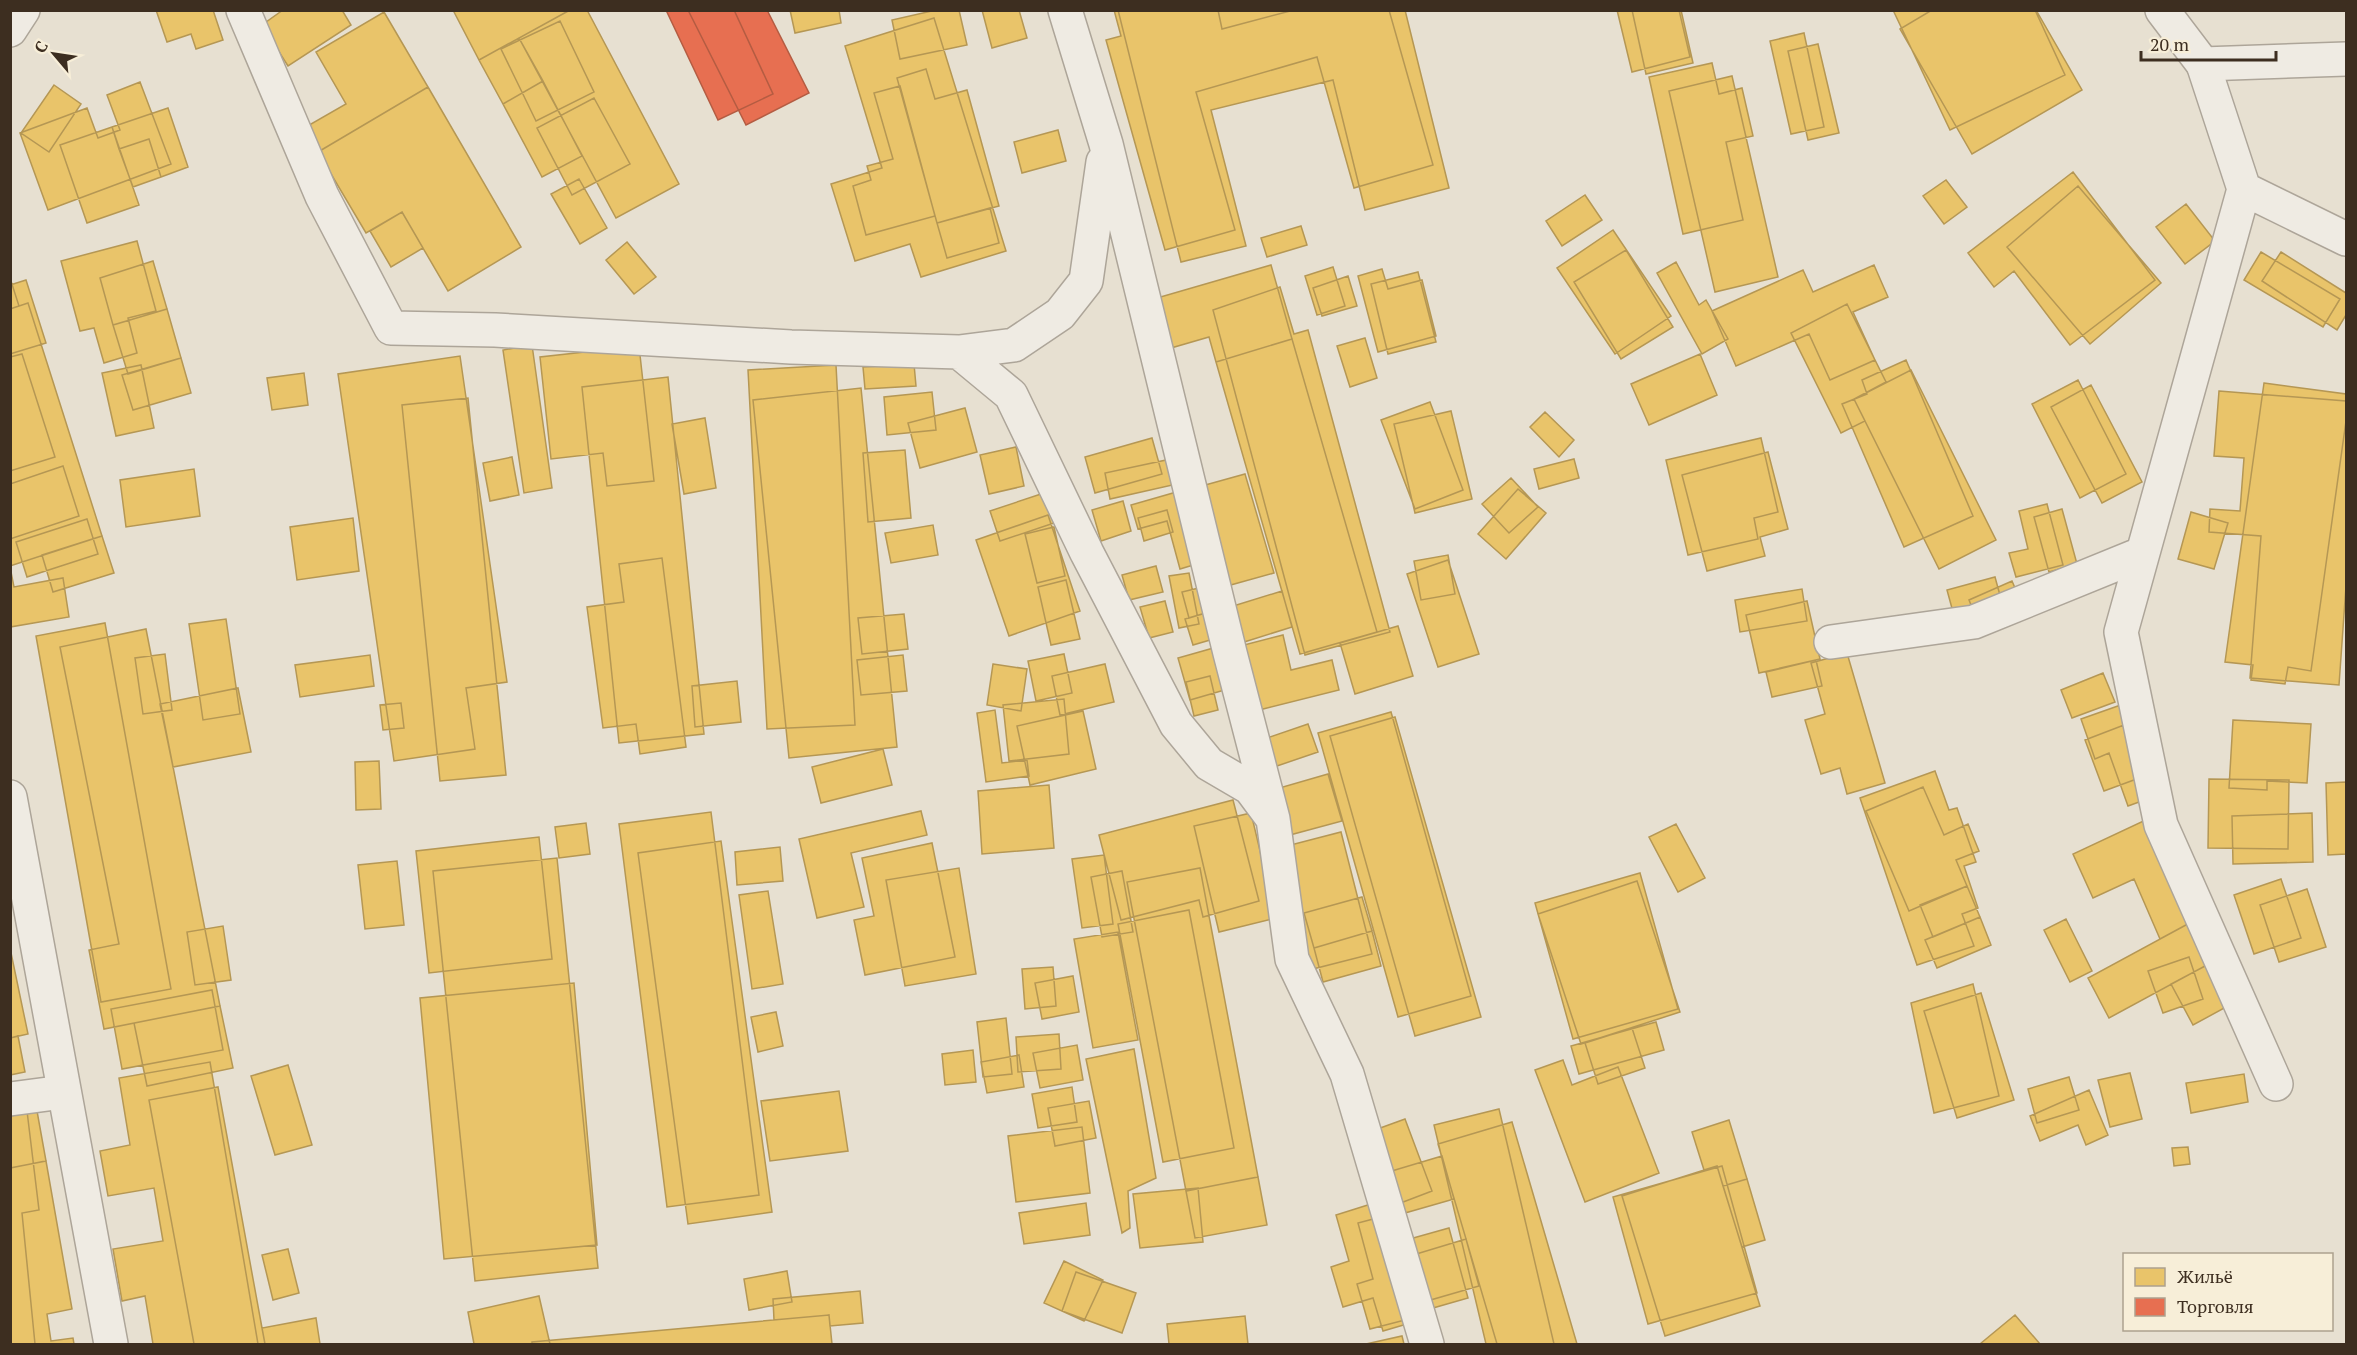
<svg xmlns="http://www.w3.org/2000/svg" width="2357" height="1355" font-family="'PT Serif',serif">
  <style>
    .homes { fill: #e9c46a; stroke: #b59754; stroke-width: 1.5 }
    .shops { fill: #e76f51; stroke: #b45c42; stroke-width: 1.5 }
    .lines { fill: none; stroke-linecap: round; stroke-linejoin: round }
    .minor-casing { stroke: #ada599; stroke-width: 36 }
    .tertiary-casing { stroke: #ada599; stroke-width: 36 }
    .minor { stroke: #efebe3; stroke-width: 33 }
    .tertiary { stroke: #efebe3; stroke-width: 33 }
  </style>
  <rect width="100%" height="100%" fill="#e7e0d1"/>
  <path class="homes" d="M156,10H213L223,40L196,49L191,34L167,42Z
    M283,10H342L351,25L288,66L262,25Z
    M453,10H570L479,60Z
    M570,10H587L679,184L616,218L519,38Z
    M790,10H839L841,23L795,33Z
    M936,10H959L967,45L900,59L892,20Z
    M982,10H1019L1027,38L992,48Z
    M1114,10H1389L1433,165L1354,188L1317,57L1196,92L1235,230L1165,250L1106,40L1121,36Z
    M1118,10H1218L1222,29L1294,10H1405L1449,188L1365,210L1333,80L1211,110L1246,246L1181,262Z
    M1617,10H1679L1690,57L1632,72Z
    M1632,10H1681L1693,63L1646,74Z
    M1893,10H2035L2065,75L1950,130Z
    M1932,10H2036L2082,90L1972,154L1900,29Z
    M384,12L428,87L318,152L304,128L346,104L316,52Z
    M934,18L1006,251L921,277L910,244L855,261L831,184L882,168L845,46Z
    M560,21L594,92L536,121L501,49Z
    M1804,33L1824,127L1791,134L1770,41Z
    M519,38L543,81L503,104L479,60Z
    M1818,44L1839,133L1808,140L1788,51Z
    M1712,63L1719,94L1742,88L1753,136L1726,142L1743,220L1683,234L1649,77Z
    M926,69L935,99L967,90L999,206L937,223L897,78Z
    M1732,76L1778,277L1715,292L1669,91Z
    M543,81L582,156L542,177L503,104Z
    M140,82L171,164L48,210L20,133L87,108L98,138L120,130L107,95Z
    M54,85L81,104L49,152L21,133Z
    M900,86L935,216L866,235L853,186L871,180L867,166L893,159L874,93Z
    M428,87L521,247L448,291L402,212L366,233L318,152Z
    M594,98L630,164L572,195L537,128Z
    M168,108L188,167L161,177L149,139L119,149L112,127Z
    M112,127L139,205L87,223L60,145Z
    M1058,130L1066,161L1022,173L1014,142Z
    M149,139L161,177L133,187L119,149Z
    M2073,172L2155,280L2070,345L2014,271L1994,287L1968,253Z
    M579,179L607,228L580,244L551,194Z
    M1946,180L1967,207L1944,224L1923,196Z
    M2078,186L2161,283L2090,344L2007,247Z
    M1585,195L1602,220L1562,246L1546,221Z
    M2186,204L2215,241L2185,264L2156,227Z
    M990,208L999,243L947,258L937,223Z
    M402,212L423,248L391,267L370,231Z
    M1301,226L1307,245L1267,257L1261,238Z
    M1613,230L1671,316L1615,354L1557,268Z
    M137,241L156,311L128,318L137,353L104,363L94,328L80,331L61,261Z
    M627,242L656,277L634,294L606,260Z
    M1626,250L1673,327L1621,359L1574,282Z
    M2261,252L2340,299L2323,327L2244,280Z
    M2281,252L2346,293V315L2337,330L2262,281Z
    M153,261L167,309L113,325L100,278Z
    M1676,262L1699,305L1706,300L1728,339L1702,354L1657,273Z
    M1271,265L1292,339L1216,362L1209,337L1171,348L1157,298Z
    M1874,265L1888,297L1853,312L1875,360L1830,380L1809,334L1736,366L1712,311L1803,270L1813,292Z
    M1333,267L1345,306L1317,315L1305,276Z
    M1382,269L1388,289L1422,280L1436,336L1378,352L1358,276Z
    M1418,272L1436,342L1388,354L1371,284Z
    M1348,276L1357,306L1322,316L1313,288Z
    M10,278L19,306L10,309Z
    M26,280L46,343L10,354V285Z
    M1280,287L1294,334L1308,330L1390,632L1305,655L1213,310Z
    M28,303L102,536L10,566V309Z
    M1847,304L1886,382L1854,399L1865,421L1841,433L1791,333Z
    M167,309L181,358L128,374L113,325Z
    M1365,338L1377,378L1350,387L1337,346Z
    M1292,339L1377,632L1300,654L1216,362Z
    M532,345L552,488L524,493L503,350Z
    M639,346L654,481L607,486L603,453L551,459L540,357Z
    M22,354L55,457L10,471V357Z
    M1700,354L1717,395L1649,425L1631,384Z
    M460,356L507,682L466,688L475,749L394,761L338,374Z
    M181,358L191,393L133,410L122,375Z
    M1906,360L1973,516L1904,547L1842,404L1867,394L1862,380Z
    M914,364L916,386L865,389L863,367Z
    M141,365L154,428L116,436L102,373Z
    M836,365L855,725L767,729L748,370Z
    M1911,370L1996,540L1939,569L1854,399Z
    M304,373L308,405L272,410L267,378Z
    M668,377L704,734L619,743L582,387Z
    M2078,380L2126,474L2080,498L2032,404Z
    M2264,383L2346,394V421L2311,671L2288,667L2285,684L2251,680L2253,665L2225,662Z
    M2091,385L2142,482L2102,503L2051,407Z
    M861,388L897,747L789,758L753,400Z
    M2219,391L2346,401V586L2339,685L2250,678L2261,536L2209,532L2210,509L2240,511L2244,458L2214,456Z
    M932,392L936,430L887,435L884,397Z
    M468,398L506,775L440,781L402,405Z
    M1430,402L1463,490L1415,509L1381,420Z
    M965,408L977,452L920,468L908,423Z
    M1451,411L1472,499L1415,513L1394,424Z
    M1545,412L1574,440L1559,457L1530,427Z
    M705,418L716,488L684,494L672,424Z
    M1152,438L1162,474L1095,493L1085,457Z
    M1761,438L1778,512L1754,518L1758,539L1688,555L1666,460Z
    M1016,447L1024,486L989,494L980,455Z
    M905,450L911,518L868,522L863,453Z
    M1768,452L1788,529L1760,537L1765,556L1707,571L1682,475Z
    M512,457L519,495L490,501L483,463Z
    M1171,459L1177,484L1110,499L1105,473Z
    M1574,459L1579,478L1539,489L1534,469Z
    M63,466L79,516L10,539V484Z
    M194,469L200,516L126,527L120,480Z
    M1245,474L1274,573L1227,586L1198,487Z
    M1511,478L1538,507L1509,533L1482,504Z
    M1518,489L1546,513L1506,559L1478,534Z
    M1180,491L1200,563L1180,569L1167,521L1138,529L1131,505Z
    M1047,492L1057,522L1000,541L990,511Z
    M1123,501L1131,531L1101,541L1092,510Z
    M2047,504L2063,565L2016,577L2009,553L2028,549L2019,511Z
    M2062,509L2077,564L2049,572L2034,517Z
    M1167,510L1173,532L1144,541L1138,518Z
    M2191,512L2228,523L2214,569L2178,559Z
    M1048,515L1080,611L1009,636L976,540Z
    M353,518L359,571L297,580L290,527Z
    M87,519L98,554L27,577L16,542Z
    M933,525L938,555L891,563L885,533Z
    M1054,527L1065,576L1037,583L1025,534Z
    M102,536L114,573L53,592L42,555Z
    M1448,555L1455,594L1421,600L1414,561Z
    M662,558L686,747L640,754L636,724L603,728L587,607L624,602L619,564Z
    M1448,560L1479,654L1438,667L1407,574Z
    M1156,566L1163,592L1129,600L1122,575Z
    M10,567L14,587L63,578L69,617L10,627Z
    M1189,573L1199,624L1179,628L1169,576Z
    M1995,577L2001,599L1953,612L1947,590Z
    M1066,580L1080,639L1051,645L1038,587Z
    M2012,581L2025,611L1981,630L1969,600Z
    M1203,587L1209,612L1189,618L1182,592Z
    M1802,589L1807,621L1740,632L1735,600Z
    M1282,591L1292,627L1241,643L1230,607Z
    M1165,601L1173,632L1149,638L1140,607Z
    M1807,601L1820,659L1759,673L1746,615Z
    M1209,612L1217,638L1193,645L1185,619Z
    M904,614L908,649L862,654L858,618Z
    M226,619L240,714L203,720L189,624Z
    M105,623L171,989L101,1002L36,636Z
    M1398,626L1413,676L1355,694L1340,643Z
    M146,629L220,1006L104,1029L89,950L119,944L60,647Z
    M1283,635L1291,670L1332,660L1339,690L1259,710L1244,645Z
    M1217,647L1228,689L1190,700L1178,658Z
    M1847,653L1885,783L1847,794L1840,768L1821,774L1805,720L1825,714L1811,663Z
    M165,654L172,710L143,714L135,658Z
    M1064,654L1072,693L1036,701L1028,661Z
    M370,655L374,686L300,697L295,665Z
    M903,655L907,691L861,695L857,660Z
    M1816,660L1822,686L1772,697L1766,672Z
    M993,664L1027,669L1021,711L987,705Z
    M1105,664L1114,702L1060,715L1052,676Z
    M2103,673L2115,702L2072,718L2061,690Z
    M1210,676L1218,710L1194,716L1186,682Z
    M737,681L741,722L695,727L692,686Z
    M238,688L251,752L173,767L160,704Z
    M1064,699L1069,754L1009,761L1003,705Z
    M2132,701L2164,793L2128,806L2109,753L2095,759L2081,719Z
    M401,703L404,728L383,730L380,705Z
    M995,710L1002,763L1027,760L1029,776L986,782L977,713Z
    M1083,711L1096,769L1030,785L1017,726Z
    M1391,712L1471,996L1398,1017L1318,733Z
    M1395,717L1481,1017L1415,1036L1330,736Z
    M2233,720L2311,724L2307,783L2267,781V790L2229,788Z
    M1308,724L1318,752L1274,767L1264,739Z
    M2124,725L2142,777L2104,791L2085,740Z
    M883,749L892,785L821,803L812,767Z
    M379,761L381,809L356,810L355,762Z
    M1935,771L1949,810L1957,808L1976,862L1964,866L1978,908L1962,914L1974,946L1917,965L1860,798Z
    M1328,774L1342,821L1275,839L1262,793Z
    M2209,779L2289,780L2288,849L2208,848Z
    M2346,782V854L2328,855L2326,783Z
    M1049,785L1054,848L982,854L978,791Z
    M1923,787L1944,835L1968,824L1979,851L1956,860L1967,886L1909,911L1866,811Z
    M1233,800L1259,901L1203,917L1199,900L1121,920L1099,835Z
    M921,811L927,835L851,853L864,907L817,918L799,839Z
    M711,812L759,1195L667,1207L619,824Z
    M1251,813L1276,918L1219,932L1194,826Z
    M2312,813L2313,862L2233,864L2232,816Z
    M2152,817L2197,919L2160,939L2134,879L2093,898L2073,854Z
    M586,823L590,854L559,858L555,827Z
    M1676,824L1705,878L1678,892L1649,837Z
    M1341,832L1372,954L1309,970L1279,848Z
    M539,837L552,959L429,973L416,851Z
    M721,841L772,1212L688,1224L638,853Z
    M932,843L955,957L865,975L854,920L874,916L862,858Z
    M780,847L783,881L737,885L735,852Z
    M1104,855L1113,924L1082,928L1072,859Z
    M557,858L598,1268L475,1281L433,871Z
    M397,861L404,925L365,929L358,865Z
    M959,868L976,974L905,986L886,880Z
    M1200,868L1258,1177L1186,1191L1127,882Z
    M1122,871L1133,932L1102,937L1091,877Z
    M1640,873L1678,1009L1573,1039L1535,903Z
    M2281,879L2301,938L2254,954L2234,895Z
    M1637,881L1680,1012L1581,1044L1538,914Z
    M1967,886L1980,917L1933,937L1920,905Z
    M2307,889L2326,947L2279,962L2260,905Z
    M768,891L783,984L752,989L739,895Z
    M1362,897L1372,931L1314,948L1304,913Z
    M1189,910L1234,1148L1163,1162L1118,924Z
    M1980,917L1991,945L1937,968L1925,940Z
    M2066,919L2092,971L2070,982L2044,930Z
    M2197,919L2218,959L2109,1018L2088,978Z
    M223,926L231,980L195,985L187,932Z
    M1372,931L1381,966L1323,982L1314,948Z
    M1118,932L1138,1040L1093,1048L1074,939Z
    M10,948L28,1034L10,1038Z
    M2189,957L2203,999L2163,1013L2148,971Z
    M2207,965L2228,1006L2193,1025L2171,984Z
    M1053,967L1056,1006L1025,1009L1022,969Z
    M1073,976L1079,1012L1042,1019L1035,983Z
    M574,983L597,1245L444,1259L420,998Z
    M1973,984L1999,1096L1934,1113L1911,1003Z
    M212,990L223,1050L122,1069L111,1009Z
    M1981,993L2014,1100L1957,1118L1924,1011Z
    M220,1006L233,1068L147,1086L134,1023Z
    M776,1012L783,1046L758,1052L751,1017Z
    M1006,1018L1012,1074L983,1077L977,1022Z
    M1656,1022L1664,1050L1579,1074L1571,1046Z
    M1632,1028L1645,1068L1598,1084L1585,1043Z
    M1059,1034L1061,1069L1018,1072L1016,1037Z
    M18,1036L25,1072L10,1075V1038Z
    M1077,1045L1083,1080L1040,1088L1033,1053Z
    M1134,1049L1156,1178L1128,1191L1130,1228L1122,1233L1086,1059Z
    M973,1050L976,1082L945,1085L942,1054Z
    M1019,1055L1024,1087L987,1093L981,1062Z
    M1563,1060L1572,1085L1618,1067L1659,1173L1585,1202L1535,1070Z
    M210,1062L258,1344H153L145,1296L122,1301L113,1249L163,1241L154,1188L108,1196L100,1151L130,1145L119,1078Z
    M288,1065L312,1145L275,1155L251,1076Z
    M2130,1073L2142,1119L2110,1127L2098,1080Z
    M2244,1074L2248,1102L2191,1113L2186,1083Z
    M2069,1077L2079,1110L2037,1123L2028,1089Z
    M218,1087L262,1328L265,1344H194L149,1100Z
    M1072,1087L1077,1122L1038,1128L1032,1094Z
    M2089,1090L2108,1135L2086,1145L2078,1125L2040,1141L2030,1116Z
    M839,1091L848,1151L770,1161L761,1101Z
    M1089,1101L1096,1138L1055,1146L1048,1108Z
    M1499,1109L1554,1344H1486L1434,1125Z
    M27,1111L39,1210L22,1213L35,1344H10V1113Z
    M37,1111L46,1161L10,1168V1116Z
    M1405,1119L1432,1191L1398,1204L1372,1131Z
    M1729,1120L1747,1179L1723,1186L1717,1166L1704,1170L1692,1132Z
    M1512,1122L1577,1344H1497L1438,1144Z
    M1082,1127L1090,1193L1016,1202L1008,1136Z
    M2188,1147L2190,1164L2174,1166L2172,1148Z
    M1442,1156L1454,1199L1398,1215L1385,1173Z
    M46,1161L72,1309L47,1314L51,1341L73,1338L74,1344H10V1168Z
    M1717,1166L1760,1306L1665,1336L1622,1196Z
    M1722,1166L1757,1293L1648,1324L1613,1197Z
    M1258,1177L1267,1225L1195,1238L1186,1191Z
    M1747,1179L1765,1240L1742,1247L1723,1186Z
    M1198,1188L1203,1242L1140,1248L1133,1194Z
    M1086,1203L1090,1235L1024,1244L1019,1213Z
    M1371,1204L1407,1324L1383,1331L1373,1298L1343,1307L1331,1267L1349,1261L1336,1215Z
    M1377,1218L1405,1320L1370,1329L1357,1284L1373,1279L1358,1223Z
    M1449,1228L1468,1298L1426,1310L1406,1240Z
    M1466,1239L1479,1286L1427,1301L1413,1255Z
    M288,1249L299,1293L273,1300L262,1255Z
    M1064,1261L1103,1280L1084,1321L1044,1303Z
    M787,1271L792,1302L749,1310L744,1279Z
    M1076,1272L1136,1293L1122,1333L1062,1311Z
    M860,1291L863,1323L830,1326L829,1315L774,1320L773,1299Z
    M539,1296L550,1344H474L468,1312Z
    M829,1315L832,1344H532V1342Z
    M2015,1315L2040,1344H1980Z
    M1245,1316L1248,1344H1169L1167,1324Z
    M316,1318L320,1344H265L262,1328Z
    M1402,1336L1404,1344H1366Z"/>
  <path class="shops" d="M666,10H734L773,94L718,120Z
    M688,10H767L809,93L746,125Z"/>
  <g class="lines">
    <defs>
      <path id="minor" d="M243,10L322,196L391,328L495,330L791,347L959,352L1011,395L1087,553L1176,724L1209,764L1250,788L1273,819
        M1065,10L1106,144L1230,653L1273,819L1292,959L1347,1074L1427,1344
        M2203,64L2244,189L2121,632L2161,825L2276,1084
        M2244,189L2346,239
        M959,352L1014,345L1060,314L1086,281L1103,162
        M1831,642L1974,622L2141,554
        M10,1099L63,1092"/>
      <path id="tertiary" d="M2162,10L2203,64L2346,59
        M10,30L23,10
        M10,797L111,1344"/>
    </defs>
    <use href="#minor" class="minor-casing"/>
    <use href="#tertiary" class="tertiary-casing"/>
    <use href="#minor" class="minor"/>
    <use href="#tertiary" class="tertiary"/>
  </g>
  <rect width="2357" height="1355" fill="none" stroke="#3d2e20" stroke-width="24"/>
  <rect x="2123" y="1253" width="210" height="78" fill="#f7eed8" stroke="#ada18e" stroke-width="1.5"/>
  <rect x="2135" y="1268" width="30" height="18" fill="#e9c46a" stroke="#ada18e" stroke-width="1.5"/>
  <text x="2177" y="1283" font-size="18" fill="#3d2e20">Жильё</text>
  <rect x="2135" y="1298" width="30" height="18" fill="#e76f51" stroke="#ada18e" stroke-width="1.5"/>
  <text x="2177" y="1313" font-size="18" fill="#3d2e20">Торговля</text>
  <g transform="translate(54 54) rotate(299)" stroke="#f7eed8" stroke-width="4.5" paint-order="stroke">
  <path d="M0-4.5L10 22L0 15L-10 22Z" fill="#3d2e20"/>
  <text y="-9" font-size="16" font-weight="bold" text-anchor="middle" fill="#3d2e20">С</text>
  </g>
  <path d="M2141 51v9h135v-9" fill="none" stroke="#3d2e20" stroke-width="3"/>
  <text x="2150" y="51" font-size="18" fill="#3d2e20" stroke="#f7eed8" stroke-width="4.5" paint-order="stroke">20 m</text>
</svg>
